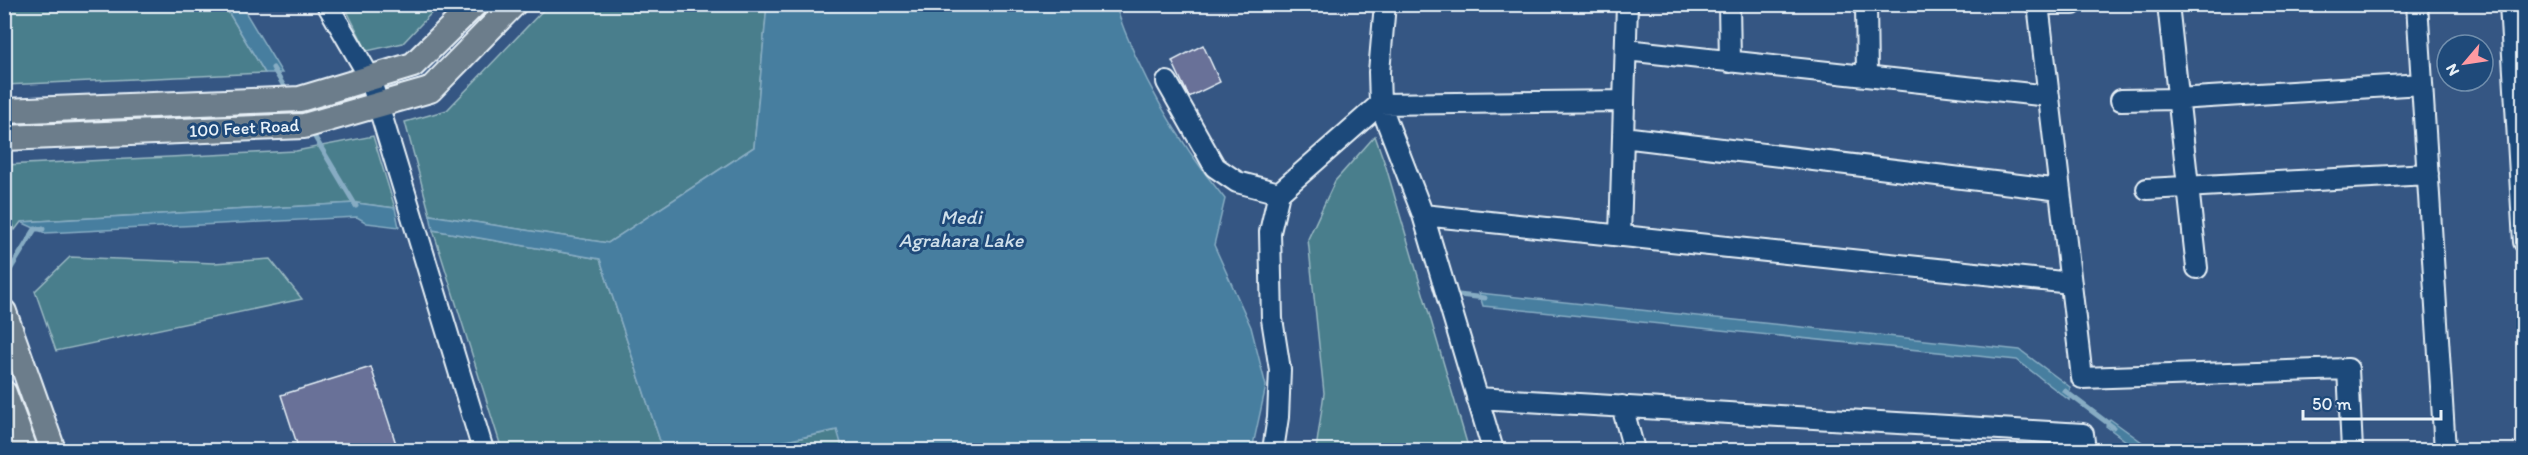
<svg xmlns="http://www.w3.org/2000/svg" width="2528" height="455" font-family="Itim,sans-serif">
  <style>
    .green { fill: #4a7e8c; stroke: #99b8c2; stroke-width: 1.5 }
    .water { fill: #467e9f; stroke: #87acc3; stroke-width: 1.5 }
    .lines { fill: none; stroke-linecap: round; stroke-linejoin: round }
    .stream { stroke: #87acc3; stroke-width: 5 }
    .building { fill: #697198; stroke: #e8f1f8; stroke-width: 1.5 }
    .minor-casing { stroke: #e8f1f8; stroke-width: 24 }
    .major-casing { stroke: #e8f1f8; stroke-width: 28 }
    .minor { stroke: #1f4a7a; stroke-width: 20 }
    .major { stroke: #6c7d8b; stroke-width: 24 }
    .labels { text-anchor: middle; dominant-baseline: central; stroke-width: 6; stroke-linejoin: round; paint-order: stroke }
    .street-label { font-size: 18px; fill: #e8f1f8; stroke: #1f4a7a }
    .water-label { font-size: 20px; font-style: italic; fill: #d0e0eb; stroke: #1f4a7a }
  </style>
  <rect width="100%" height="100%" fill="#355683"/>
  <filter id="ink" filterUnits="userSpaceOnUse"><feTurbulence type="fractalNoise" baseFrequency=".0167" numOctaves="2"/><feDisplacementMap in="SourceGraphic" scale="12" xChannelSelector="R" yChannelSelector="G"/><feConvolveMatrix kernelMatrix="1 2 1 2 8 2 1 2 1" color-interpolation-filters="sRGB"/></filter>
  <g filter="url(#ink)">
    <path class="green" d="M4,5H224L265,73L5,85Z
      M344,5H439L403,43L367,51Z
      M548,5H767L754,147L608,243L430,215L405,122L447,110Z
      M373,136L395,208L356,203L21,222L15,230L5,201L4,165L296,151Z
      M1375,136L1386,167L1469,450H1316L1324,393L1308,239L1335,181Z
      M433,230L600,259L663,450H502Z
      M70,257L214,263L270,259L302,299L56,351L35,291Z
      M838,430L843,450H744Z"/>
    <path class="water" d="M224,5H241L282,73H265Z
      M767,5H1115C1140,77 1177,140 1225,199L1214,245L1251,327L1266,386L1252,450H843L837,430L744,450H663L600,259L433,230L430,215L608,243L754,147Z
      M356,203L395,208L399,227L367,223L357,217L45,233L21,222Z
      M1479,293L2020,350L2070,387L2069,400L2017,360L1483,306Z
      M2110,419L2153,450H2138L2106,426Z"/>
    <g class="lines">
      <path class="stream" d="M273,68L288,93
        M310,129L356,206
        M4,272L10,270L35,229H43
        M1450,294L1485,298
        M2065,391L2113,427"/>
    </g>
    <path class="building" d="M1203,45L1220,82L1189,97L1172,61Z
      M371,367L398,450H299L281,395Z"/>
    <g class="lines">
      <defs>
        <path id="minor" d="M327,4L370,78L483,450
          M1729,4L1730,62
          M1866,4L1867,76
          M2034,4H2073
          M2038,4L2082,378L2348,369L2352,450
          M2168,4L2197,268
          M2417,4L2445,450
          M2510,4L2524,242
          M1626,50L2049,96
          M1167,82L1215,167L1237,182L1279,193
          M2121,100L2177,99L2422,84
          M1623,137L2060,190
          M2147,189L2428,174
          M1423,215L2071,283
          M1620,236L1627,4
          M1477,398L2083,434L2085,450
          M1622,406L1634,450
          M1273,450L1278,417L1280,370L1272,319L1270,232L1279,193L1380,104L1379,72L1385,4
          M1493,450L1423,215L1380,104L1624,101"/>
        <path id="major" d="M4,111L300,99L413,65L475,4
          M4,138L304,126L430,90L514,4
          M4,312L53,450
          M4,393L25,450"/>
      </defs>
      <use href="#minor" class="minor-casing"/>
      <use href="#major" class="major-casing"/>
      <use href="#minor" class="minor"/>
      <use href="#major" class="major"/>
    </g>
  </g>
  <g class="labels">
    <g class="street-label">
      <text transform="translate(244 128) rotate(-3)">100 Feet Road</text>
    </g>
    <g class="water-label">
      <text x="961" y="217">Medi<tspan x="961" dy="23">Agrahara Lake</tspan></text>
    </g>
  </g>
  <rect width="2528" height="455" fill="none" stroke="#1f4a7a" stroke-width="24"/>
  <rect x="12" y="12" width="2504" height="431" fill="none" stroke="#e8f1f8" stroke-width="2" filter="url(#ink)"/>
  <g transform="translate(2465 63) rotate(241)"><circle r="28" fill="#1f4a7a" stroke="#6f8dac" stroke-width="1.5"/>
  <path d="M0-4.5L10 22L0 15L-10 22Z" fill="#ff9aa2"/>
  <text y="-9" font-size="16" font-weight="bold" text-anchor="middle" fill="#e8f1f8">N</text>
  </g>
  <path d="M2303 410v9h138v-9" fill="none" stroke="#e8f1f8" stroke-width="3"/>
  <text x="2312" y="410" font-size="18" fill="#e8f1f8" stroke="#1f4a7a" stroke-width="4.5" paint-order="stroke">50 m</text>
</svg>
